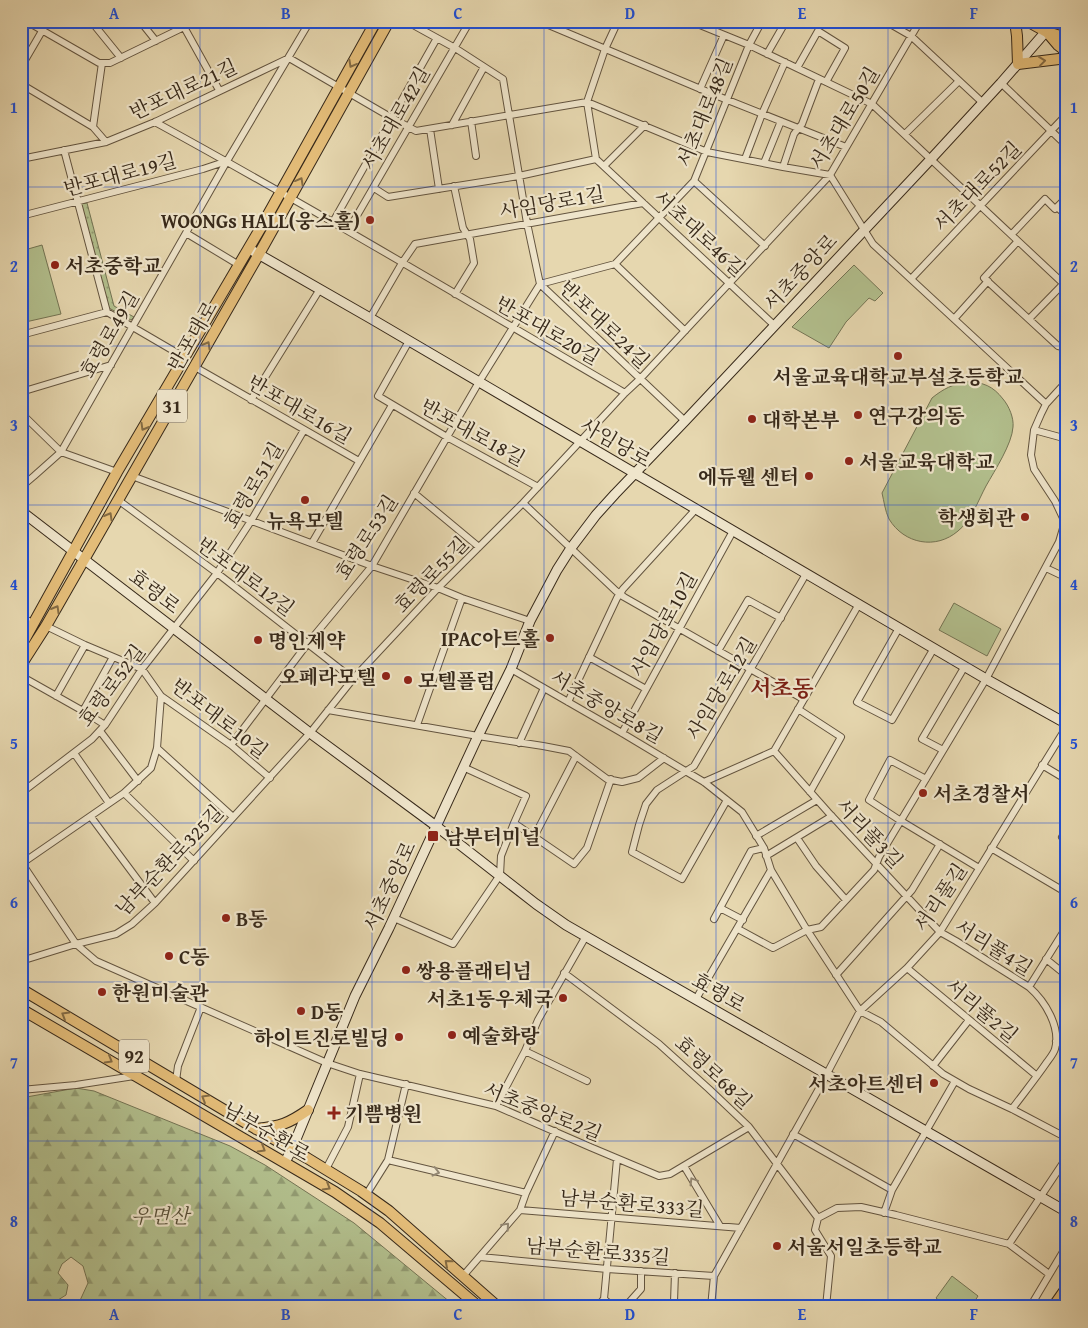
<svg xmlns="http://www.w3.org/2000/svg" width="1088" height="1328" font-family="'Gentium Book Plus','Noto Serif KR',serif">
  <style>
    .grass { fill: url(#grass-dots); stroke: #747454 }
    .forest { fill: url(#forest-firs); stroke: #747454 }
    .garden { fill: #b2bf8d; stroke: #747454 }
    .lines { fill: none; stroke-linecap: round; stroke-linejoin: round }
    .minor-casing { stroke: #63543f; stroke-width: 8 }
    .secondary-casing { stroke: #37291a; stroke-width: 11 }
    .primary-casing { stroke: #37291a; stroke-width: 12 }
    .trunk-casing { stroke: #37291a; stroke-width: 12 }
    .minor { stroke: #efe5cb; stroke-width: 6 }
    .secondary { stroke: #efe5cb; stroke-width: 9 }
    .primary { stroke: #e3bc78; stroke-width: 10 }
    .trunk { stroke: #e3bc78; stroke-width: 10 }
    .oneway { stroke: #846b44 }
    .oneway2 { stroke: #938772 }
    .grid { fill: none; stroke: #1d4ed8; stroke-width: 1; stroke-opacity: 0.55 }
    .poi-dot { fill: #8f2418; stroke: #efe5cb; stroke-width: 2 }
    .labels { text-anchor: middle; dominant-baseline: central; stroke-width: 4.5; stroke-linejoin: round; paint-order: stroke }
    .shield { fill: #efe5cb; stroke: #6e614f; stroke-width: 1 }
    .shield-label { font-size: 19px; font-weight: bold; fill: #37291a }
    .street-label { font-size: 20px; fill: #37291a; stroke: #efe5cb }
    .poi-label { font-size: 20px; font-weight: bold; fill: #37291a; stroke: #efe5cb; text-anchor: start }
    .park-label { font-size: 20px; font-style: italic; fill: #564e37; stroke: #efe5cb }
    .quarter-label { font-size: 22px; font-weight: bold; fill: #7a1f14; stroke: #efe5cb }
    .neatline { fill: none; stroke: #1d4ed8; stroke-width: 2 }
    .grid-label { font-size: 16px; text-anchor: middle; font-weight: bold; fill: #1d4ed8 }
  </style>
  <defs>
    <pattern id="grass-dots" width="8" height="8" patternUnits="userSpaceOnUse" patternTransform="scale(1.25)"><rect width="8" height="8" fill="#b2bf8d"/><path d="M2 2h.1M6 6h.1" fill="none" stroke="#929b72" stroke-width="1.8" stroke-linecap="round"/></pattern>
    <pattern id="forest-firs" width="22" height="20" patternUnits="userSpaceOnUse" patternTransform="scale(1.25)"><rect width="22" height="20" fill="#b2bf8d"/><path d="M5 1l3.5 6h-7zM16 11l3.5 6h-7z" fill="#929b72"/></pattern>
  </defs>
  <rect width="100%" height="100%" fill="#e6d7af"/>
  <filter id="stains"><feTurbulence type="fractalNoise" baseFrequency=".004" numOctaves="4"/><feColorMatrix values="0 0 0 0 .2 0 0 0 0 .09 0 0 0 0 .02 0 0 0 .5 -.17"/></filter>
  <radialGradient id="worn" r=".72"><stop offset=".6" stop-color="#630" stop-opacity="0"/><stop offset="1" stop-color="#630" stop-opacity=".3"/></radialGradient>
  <path class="grass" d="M87,203L114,306L134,317L131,320L109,308L81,204Z"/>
  <path class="forest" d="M76,1088L94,1091L230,1146L265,1165L354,1223L456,1307H77L88,1283L83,1266L71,1257L62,1264L58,1273L68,1285L66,1295L58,1300L59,1307H21V1098Z"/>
  <path class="garden" d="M42,245L61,314L21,323V251Z
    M854,265L883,293L875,301L869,298L846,322L829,348L792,327Z
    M967,382C983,382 993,386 1003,399C1009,406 1014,418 1013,427C1012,444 995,470 986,486C978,501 971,521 958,531C936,550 904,544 889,519C885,511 884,501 882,493L932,398C943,389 953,384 967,382Z
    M954,603L1001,629L987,656L939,630Z
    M952,1276L978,1296L971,1307H947L936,1298Z"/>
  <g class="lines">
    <defs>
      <path id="minor" d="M26,21L99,63H110L184,27L188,21
        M91,21L121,58
        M140,21L156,41
        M406,21L455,48L503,79L527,223L540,284L685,421
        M539,21L715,95L846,147
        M618,21L605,49L587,102L596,159L774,325
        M690,21L749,45L872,104L1067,287
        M885,21L911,36L983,103
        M184,27L219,90
        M767,54L786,21
        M21,67L42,31
        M797,68L818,31L845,48L826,82
        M1001,83L1067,146
        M21,84L93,127L106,142
        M700,89L724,35
        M471,121L476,156
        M155,122C314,209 469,302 625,393
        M452,125L484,67
        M93,127L102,63
        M430,129L439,189
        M905,134L959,81
        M64,150L107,312L184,357
        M21,159L106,142L155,122L289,58L392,118L416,131L587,102L707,152L783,167L830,175L873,244L1046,404
        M745,159L762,114L785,62
        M764,163L781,121
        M604,166L645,125
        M783,167L794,134L802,124L819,79
        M694,181L765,246
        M454,186L463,228L470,239L474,263L455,294
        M374,188L388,197L519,176L596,159
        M1057,207L1067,216
        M21,216L203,169L227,161
        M333,222L437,38
        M348,231L470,21
        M186,233L239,265
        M1012,234L1045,199L1055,209L1067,197
        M1018,241L984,278L1058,346L1067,348
        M615,264L685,331
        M911,279L1067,114
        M370,318L402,263L415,244L643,203
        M954,319L988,281
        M1029,319L1067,280
        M21,335L107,312
        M409,341L378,396L447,437L538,487
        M195,367L359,461
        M21,392L111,365
        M251,400L320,289
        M21,413L61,452L117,472
        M1034,430L1067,439
        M132,476L372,566L438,588L462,598L530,621
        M21,487L34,476L61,452L227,161L310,21
        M414,493L479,547
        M118,500L217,573L353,679
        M523,503L616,591L624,597L803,699
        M312,543L392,405
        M1046,568L1067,578
        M21,617L34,624
        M46,626L85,645L142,669L161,696L231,745L270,778
        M899,628L857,702L892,720L934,648
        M718,651L748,600L781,618
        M589,657L646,689
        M511,669L622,733L687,772L704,782L742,812L764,848L771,870L807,930L860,1011L881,1022L943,1074L969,1089L1012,1109L1067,1138
        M21,676L83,711L105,725
        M56,696L85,645
        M568,702L617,598L623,589L696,509
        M798,709L841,737L810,792
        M328,710L478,736L543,746L569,751L607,779L622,782L638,778L664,758
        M83,711L113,657
        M417,725L462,598
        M100,731L138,781
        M622,733L733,531
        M519,743L544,688
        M231,745L308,643L372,566L479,382L540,284L615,264L694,181L749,45L762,21
        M157,748L233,817
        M943,750L922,739L965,666
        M774,751L828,812L940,932L956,941L1029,987C1045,1001 1061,1027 1055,1049C1054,1053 1050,1058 1047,1062C1036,1078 1024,1093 1012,1109
        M774,751L859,604
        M74,753L109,803
        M1042,765L1067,780
        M926,779L890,760L869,800L901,821L979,868
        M704,782L774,751
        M21,793L92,739L105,725L142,669L217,573L251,521L304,430
        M124,793L194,861
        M727,800L682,879L632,852L639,825L646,804L657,790L694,766L806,574
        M91,817L155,903
        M514,823L574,864L587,848L611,779
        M1067,829L1062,837L1067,840
        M756,836L817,800
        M534,837L576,756
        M797,838L816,866L846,900
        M991,848L1067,893
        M766,856L832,816
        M21,862L76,944L96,961L327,1063L360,1074L496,1106L590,1147L659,1176L670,1174L749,1127
        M21,864L124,793L151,768L157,748L161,696
        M720,908L743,920
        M394,918L453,944L500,875L501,856L514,823L526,796L463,767
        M714,919L751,851L764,848
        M738,929L773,948L807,930L821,927L874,870L879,857L986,679L1059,542L1064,525L1063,518L1055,501L1034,469L1031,455L1034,430L1041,414L1046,404L1067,381
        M1046,959L1067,976
        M21,961L76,944L116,934L132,924L155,903L310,733L353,679L438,588L523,503L625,393L640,379L830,175L920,21
        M907,968L1037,1076
        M564,973L659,1044L709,1089L749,1127L818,1218L837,1208L861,1207L896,1215L1009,1244L1049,1274
        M836,975L912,890L940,844
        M1029,987L1067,926
        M696,999L771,870
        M1056,1041L1067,1046
        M525,1051L587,1081
        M933,1066L969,1020
        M176,1081L178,1066L201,1007
        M21,1090L76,1085L134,1076
        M496,1106L525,1051L538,1020L586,936
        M793,1134L892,1190
        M388,1160L526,1193
        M684,1166L720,1226
        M326,1169L348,1127L360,1074
        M366,1195L388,1160L406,1084
        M520,1210L741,1228
        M884,1213L892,1190L955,1081
        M818,1218L815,1230L831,1256L826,1307
        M1009,1244L1067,1157
        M480,1257L607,1269L714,1276
        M463,1276L520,1210L526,1193L555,1131
        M604,1299L613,1307
        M597,1307L604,1299L617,1159
        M625,1307L641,1289V1271
        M670,1307L674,1302L675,1273
        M711,1307L714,1276L821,1085L860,1011L907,968L940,932L1067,726
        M1030,1307L1067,1245"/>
      <path id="secondary" d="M253,251L370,318L986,679L1067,724
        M21,511L310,733L436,826L536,904L566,925L1067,1212
        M285,1162L292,1149L355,996L389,928L478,736L511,669L530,621L557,570L571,548L596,515L615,494L685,421L931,159L1001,83L1055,21"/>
      <path id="primary" d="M1015,21L1017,36L1018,64L1067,58
        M1027,21L1047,32L1067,38
        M1047,32L1058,45L1067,52
        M21,646L117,472L260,229L376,21
        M21,665L46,626L259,254L389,21
        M21,989L246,1123L307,1158L361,1191L389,1211L498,1307
        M21,1009L335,1192L380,1223L479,1307
        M256,1129C281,1126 288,1124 308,1110"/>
      <path id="trunk" d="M1053,1307L1067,1287"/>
    </defs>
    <use href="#minor" class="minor-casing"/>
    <use href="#secondary" class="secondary-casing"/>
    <use href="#primary" class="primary-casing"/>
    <use href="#trunk" class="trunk-casing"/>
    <use href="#minor" class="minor"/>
    <use href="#secondary" class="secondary"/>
    <use href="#primary" class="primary"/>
    <use href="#trunk" class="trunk"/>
  </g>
  <defs><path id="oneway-chevron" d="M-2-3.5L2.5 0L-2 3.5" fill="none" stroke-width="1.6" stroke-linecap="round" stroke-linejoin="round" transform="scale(1.25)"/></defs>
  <g class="oneway">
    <use href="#oneway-chevron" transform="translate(1042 61) rotate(-7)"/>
    <use href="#oneway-chevron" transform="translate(352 64) rotate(119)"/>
    <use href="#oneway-chevron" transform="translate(300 181) rotate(-61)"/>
    <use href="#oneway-chevron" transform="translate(207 345) rotate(-60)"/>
    <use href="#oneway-chevron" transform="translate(144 427) rotate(120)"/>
    <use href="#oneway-chevron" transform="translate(109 516) rotate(-60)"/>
    <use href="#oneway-chevron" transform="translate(56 609) rotate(-60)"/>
    <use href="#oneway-chevron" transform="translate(65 1015) rotate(-149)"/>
    <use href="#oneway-chevron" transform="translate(109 1060) rotate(30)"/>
    <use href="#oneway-chevron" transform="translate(205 1098) rotate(-149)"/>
    <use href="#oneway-chevron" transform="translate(262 1149) rotate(31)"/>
    <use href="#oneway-chevron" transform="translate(327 1187) rotate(31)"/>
    <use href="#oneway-chevron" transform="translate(448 1263) rotate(-139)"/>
  </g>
  <g class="oneway2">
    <use href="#oneway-chevron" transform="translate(436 1172) rotate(14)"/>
    <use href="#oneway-chevron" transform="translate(693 1181) rotate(-121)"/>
    <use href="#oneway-chevron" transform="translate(506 1226) rotate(-49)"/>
  </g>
  <path class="grid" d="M200,21V1307M372,21V1307M544,21V1307M716,21V1307M888,21V1307M21,187H1067M21,346H1067M21,505H1067M21,664H1067M21,823H1067M21,982H1067M21,1141H1067"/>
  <g class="poi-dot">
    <circle cx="370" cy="220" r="5"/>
    <circle cx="55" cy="265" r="5"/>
    <circle cx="898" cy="356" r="5"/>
    <circle cx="858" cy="415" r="5"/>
    <circle cx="752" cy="419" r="5"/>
    <circle cx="849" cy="461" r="5"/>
    <circle cx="809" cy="476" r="5"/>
    <circle cx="305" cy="500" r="5"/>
    <circle cx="1025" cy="517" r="5"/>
    <circle cx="550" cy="638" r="5"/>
    <circle cx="258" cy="640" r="5"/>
    <circle cx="386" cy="676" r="5"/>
    <circle cx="408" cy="680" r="5"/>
    <circle cx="923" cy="793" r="5"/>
    <rect x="427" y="830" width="12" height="12" rx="2.5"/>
    <circle cx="226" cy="918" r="5"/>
    <circle cx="169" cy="956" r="5"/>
    <circle cx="406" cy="970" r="5"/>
    <circle cx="102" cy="992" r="5"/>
    <circle cx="563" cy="998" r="5"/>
    <circle cx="301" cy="1011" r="5"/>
    <circle cx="452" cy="1035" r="5"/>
    <circle cx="399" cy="1037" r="5"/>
    <circle cx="934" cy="1083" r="5"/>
    <path d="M331.5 1105.5h5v5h5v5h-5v5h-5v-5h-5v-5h5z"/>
    <circle cx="777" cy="1246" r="5"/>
  </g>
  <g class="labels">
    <g class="shield">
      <rect x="157" y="389.5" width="30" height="33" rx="4"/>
      <rect x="119" y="1039.5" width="30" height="33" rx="4"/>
    </g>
    <g class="shield-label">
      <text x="172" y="406">31</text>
      <text x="134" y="1056">92</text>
    </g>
    <g class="street-label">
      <text transform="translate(183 89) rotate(-25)">반포대로21길</text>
      <text transform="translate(704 112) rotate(-68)">서초대로48길</text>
      <text transform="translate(395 118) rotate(-60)">서초대로42길</text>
      <text transform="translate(844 118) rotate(-59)">서초대로50길</text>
      <text transform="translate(120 174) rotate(-15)">반포대로19길</text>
      <text transform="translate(977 186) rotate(-46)">서초대로52길</text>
      <text transform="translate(552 202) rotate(-10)">사임당로1길</text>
      <text transform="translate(700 233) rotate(43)">서초대로46길</text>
      <text transform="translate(800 272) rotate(-47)">서초중앙로</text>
      <text transform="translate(605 324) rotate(44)">반포대로24길</text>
      <text transform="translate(548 330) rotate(30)">반포대로20길</text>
      <text transform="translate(109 334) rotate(-60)">효령로49길</text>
      <text transform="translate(192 336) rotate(-60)">반포대로</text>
      <text transform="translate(300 409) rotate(30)">반포대로16길</text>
      <text transform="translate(473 432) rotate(29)">반포대로18길</text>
      <text transform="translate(616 442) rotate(30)">사임당로</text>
      <text transform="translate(253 485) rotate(-59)">효령로51길</text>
      <text transform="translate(366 537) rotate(-57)">효령로53길</text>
      <text transform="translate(431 574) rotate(-46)">효령로55길</text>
      <text transform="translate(246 576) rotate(37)">반포대로12길</text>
      <text transform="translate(155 591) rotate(38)">효령로</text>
      <text transform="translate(663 624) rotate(-61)">사임당로10길</text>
      <text transform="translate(111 685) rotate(-53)">효령로52길</text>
      <text transform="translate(721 688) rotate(-59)">사임당로12길</text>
      <text transform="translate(607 706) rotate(30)">서초중앙로8길</text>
      <text transform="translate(220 718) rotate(38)">반포대로10길</text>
      <text transform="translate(870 833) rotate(47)">서리풀3길</text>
      <text transform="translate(169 860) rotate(-46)">남부순환로325길</text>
      <text transform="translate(389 886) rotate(-65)">서초중앙로</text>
      <text transform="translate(940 897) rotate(-56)">서리풀길</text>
      <text transform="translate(994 947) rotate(32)">서리풀4길</text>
      <text transform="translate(719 992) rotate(30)">효령로</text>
      <text transform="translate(982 1010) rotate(40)">서리풀2길</text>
      <text transform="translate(714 1072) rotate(43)">효령로68길</text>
      <text transform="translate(543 1111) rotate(22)">서초중앙로2길</text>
      <text transform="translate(267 1131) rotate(30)">남부순환로</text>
      <text transform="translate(632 1203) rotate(5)">남부순환로333길</text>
      <text transform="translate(598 1251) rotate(5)">남부순환로335길</text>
    </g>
    <g class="poi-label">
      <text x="360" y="220" text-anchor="end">WOONGs HALL(웅스홀)</text>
      <text x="65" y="265">서초중학교</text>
      <text x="898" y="376" text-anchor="middle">서울교육대학교부설초등학교</text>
      <text x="868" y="415">연구강의동</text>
      <text x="762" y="419">대학본부</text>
      <text x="859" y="461">서울교육대학교</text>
      <text x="799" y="476" text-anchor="end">에듀웰 센터</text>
      <text x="1015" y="517" text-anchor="end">학생회관</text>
      <text x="305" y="520" text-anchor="middle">뉴욕모텔</text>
      <text x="540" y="638" text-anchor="end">IPAC아트홀</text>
      <text x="268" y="640">명인제약</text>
      <text x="376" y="676" text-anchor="end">오페라모텔</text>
      <text x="418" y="680">모텔플럼</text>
      <text x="933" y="793">서초경찰서</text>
      <text x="444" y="836">남부터미널</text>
      <text x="236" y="918">B동</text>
      <text x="179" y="956">C동</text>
      <text x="416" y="970">쌍용플래티넘</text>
      <text x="112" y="992">한원미술관</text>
      <text x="553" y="998" text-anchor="end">서초1동우체국</text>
      <text x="311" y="1011">D동</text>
      <text x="462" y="1035">예술화랑</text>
      <text x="389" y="1037" text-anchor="end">하이트진로빌딩</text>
      <text x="924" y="1083" text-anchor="end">서초아트센터</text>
      <text x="345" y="1113">기쁨병원</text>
      <text x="787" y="1246">서울서일초등학교</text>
    </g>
    <g class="park-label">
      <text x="160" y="1215">우면산</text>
    </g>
    <g class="quarter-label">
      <text x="782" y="688">서초동</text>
    </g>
  </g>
  <rect width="1088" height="1328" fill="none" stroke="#e6d7af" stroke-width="55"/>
  <rect x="28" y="28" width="1032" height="1272" class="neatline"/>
  <g class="grid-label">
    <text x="114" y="19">A</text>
    <text x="286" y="19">B</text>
    <text x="458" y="19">C</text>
    <text x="630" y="19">D</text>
    <text x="802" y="19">E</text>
    <text x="974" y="19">F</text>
    <text x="14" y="113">1</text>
    <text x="1074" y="113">1</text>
    <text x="14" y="272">2</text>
    <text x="1074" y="272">2</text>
    <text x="14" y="431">3</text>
    <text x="1074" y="431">3</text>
    <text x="14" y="590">4</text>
    <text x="1074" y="590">4</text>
    <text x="14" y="749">5</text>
    <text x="1074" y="749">5</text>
    <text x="14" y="908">6</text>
    <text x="1074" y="908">6</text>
    <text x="14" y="1068">7</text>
    <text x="1074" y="1068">7</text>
    <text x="14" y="1227">8</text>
    <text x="1074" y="1227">8</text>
    <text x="114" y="1320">A</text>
    <text x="286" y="1320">B</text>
    <text x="458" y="1320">C</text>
    <text x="630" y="1320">D</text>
    <text x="802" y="1320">E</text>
    <text x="974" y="1320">F</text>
  </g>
  <rect width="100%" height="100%" filter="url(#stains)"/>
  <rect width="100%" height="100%" fill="url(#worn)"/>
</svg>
